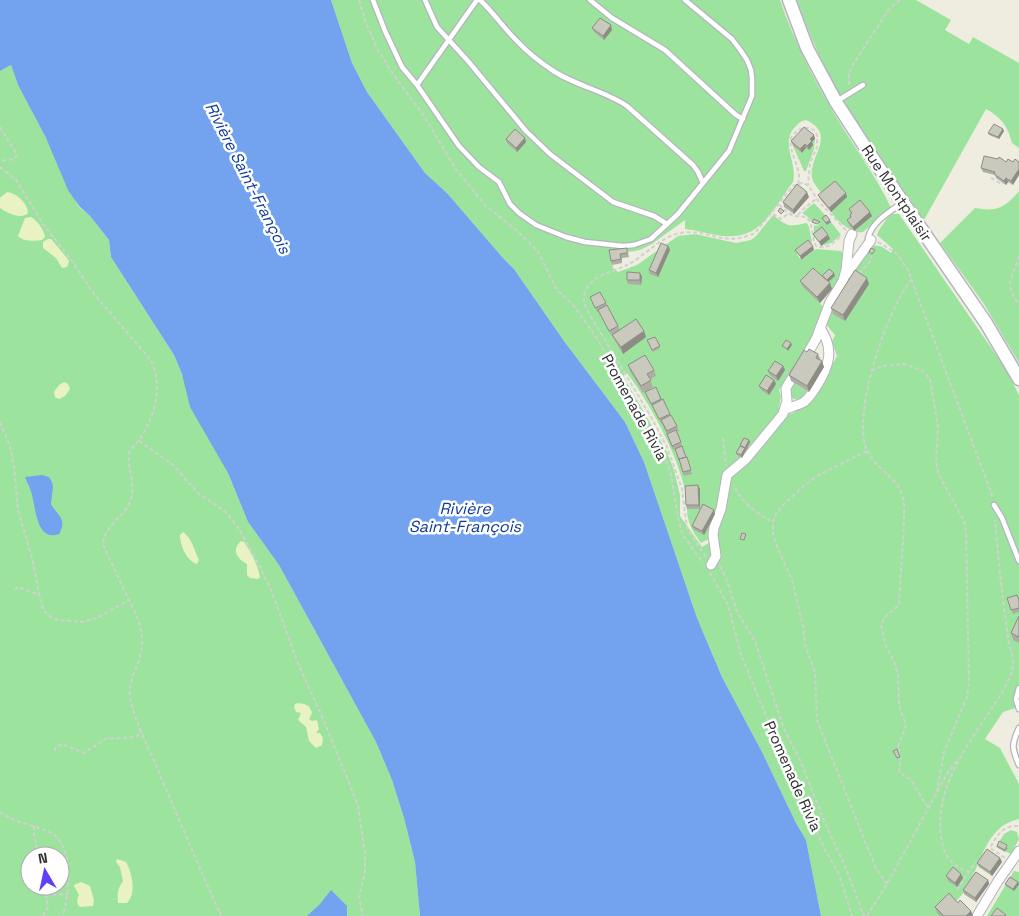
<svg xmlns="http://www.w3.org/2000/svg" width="1019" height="916" font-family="'Space Grotesk',sans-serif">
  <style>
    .green { fill: #9ce49d; fill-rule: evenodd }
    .sand { fill: #e9f2c3 }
    .water { fill: #73a2ef }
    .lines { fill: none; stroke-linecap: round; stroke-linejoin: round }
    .lane-casing { stroke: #b5b3c0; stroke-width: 7 }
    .street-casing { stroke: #b5b3c0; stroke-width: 11 }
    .secondary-casing { stroke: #b5b3c0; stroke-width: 15 }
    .path { stroke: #d1d1d1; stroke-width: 2; stroke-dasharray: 4 2.5; stroke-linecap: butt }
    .lane { stroke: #fff; stroke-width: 4.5 }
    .street { stroke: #fff; stroke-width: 9 }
    .secondary { stroke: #fff; stroke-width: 12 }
    .wall { fill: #aeada3 }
    .shaded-wall { fill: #8d8d85 }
    .building { fill: #cac9be; stroke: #8d8d85 }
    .labels { text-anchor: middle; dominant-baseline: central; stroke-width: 5; stroke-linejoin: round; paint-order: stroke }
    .street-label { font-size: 15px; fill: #2d2d2d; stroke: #fff }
    .water-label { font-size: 16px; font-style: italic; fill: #0e3a9f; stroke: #fff }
  </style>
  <rect width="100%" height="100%" fill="#eeeddf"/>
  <path class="green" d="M331,0H780C794,41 813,78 835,115C853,146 876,175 891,208L863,232C852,234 837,221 831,212C827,207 826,200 822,194C819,189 814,185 812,178C808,156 838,135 806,120C801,121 799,123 796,126C779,142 798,163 793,182C770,213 760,243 716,235C705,233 695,230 685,229V220L652,244L640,250L611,255L613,268L618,272L637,265L678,236L695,234L736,243L751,240L756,236L773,215C789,227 786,227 807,223L809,227L812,242L797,254L801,260L816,249L841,251C848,264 839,280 832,289L815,274L820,303L823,307L811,339L779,390L781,396L779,409L791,414C814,404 825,377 837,356L832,342L835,335L824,322L826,314L847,285L848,280L857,276L853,272L870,247C879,243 884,248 891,253L893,249L877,235L879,230L890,214H899L1005,368L1019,395V707L1003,712L985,739L1000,748L1019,784V819C984,826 982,866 964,892C958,900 950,907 944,916H821L806,840L796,823L762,752L722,677L697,618L644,462L625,422L564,341L514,269L503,258L447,193L425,173L367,92L352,63ZM627,373C651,405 675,450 685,489H700V509H687C687,523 693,532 701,543L709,539H715L702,547L680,516V495L674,470L667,452L623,376Z
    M797,0H916L951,20L945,30L969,44L973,37L1019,63V148L1012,143C1008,127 1001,117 986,109L924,220C896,179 866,140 841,97C823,66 809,34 797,0Z
    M11,65L18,85L46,138L78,206L90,216L109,240L111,257L174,355L182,374L228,473L248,522L279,565L376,742L392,780L404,818L415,862L420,916H0V71ZM30,856H60V886H30Z
    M815,139L814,149L806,171H804L793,146L802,153Z
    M1019,191V363L984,304L940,243L975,208C996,212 1005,208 1019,191Z
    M814,203L827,217V225L831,222L841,235L831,243L821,246L823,231L815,238L813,235L814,232V225L817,226L820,223H813L808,217L802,213Z
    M791,381L809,392C803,398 798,402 790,397Z
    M1011,830L1017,832L1019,839L1011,854L996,847L1004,834Z
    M1014,871L1019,872V916H987Z"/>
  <path class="sand" d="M7,192C17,193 28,204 28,213C21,220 7,213 0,208V198Z
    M31,217C37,220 44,230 45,237L42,240C35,241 24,242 18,236L25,218Z
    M48,239H51L67,258L69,261L67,267L62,268L56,258L43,248V242Z
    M64,382L68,384L70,389L65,396L59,399L55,397L54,392L59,385Z
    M183,532C192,538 194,550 199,560L197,564C187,561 180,546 180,535Z
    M241,541L244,542C251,552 258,565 260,577L258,579L250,578L247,575V564C237,559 231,550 241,541Z
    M298,703C306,704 310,705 312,713L309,719L312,721L317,720L319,729L316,733H320L323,738L322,745L316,748L309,741L306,727L298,720L301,713L296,712L294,707L295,704Z
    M117,859L126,862C132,873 137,893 127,903H118C117,893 118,888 123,881L120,867L116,862Z
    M81,882L90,886L94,900L93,906L80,907C76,903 77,899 79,895L74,886V885Z"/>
  <path class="water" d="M0,0H331L352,63L367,92L425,173L447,193L503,258L514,269L564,341L625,422L644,462L697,618L722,677L762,752L796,823L806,840L821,916H420L415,862L404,818L392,780L376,742L279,565L248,522L228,473L190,407L182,374L174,355L111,257L109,240L90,216L79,206L68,190L46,138L18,85L11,65L0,71Z
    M42,475L49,477L52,482L53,487L51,504C57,515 68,519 59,534C37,542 36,510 32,495C31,489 27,483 25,477Z
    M331,890L347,906V916H307L320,904Z"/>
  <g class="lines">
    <defs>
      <path id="lane" d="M373,0L385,31L402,67L417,85L459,146L479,167L499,182L510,204L519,213L536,225L566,237L585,242L623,246L634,245L651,239L678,214L729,151L752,96V78L751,70L747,60L741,51L732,39L685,0
        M425,0L437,27L468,61L526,131L550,154L613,202L654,216L667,224
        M480,0C493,12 503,27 516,40C527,52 541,63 555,72C577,86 605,91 627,106L693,165L698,172L703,183
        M590,0L612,18L665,50L736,115L743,119
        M417,85L477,0
        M837,101L863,85
        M868,238C872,222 889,212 902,203
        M994,505L1002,518L1019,561
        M1019,688L1016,699L1019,709
        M1019,728C1011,745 1012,749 1019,765"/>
      <path id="street" d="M846,275L871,240
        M804,360L816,339L830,302L843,281L846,270L849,241L852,234
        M786,409C791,407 799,405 804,402C809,398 813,392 816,387C829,367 835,349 820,328
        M711,565L716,556L713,535L714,528L721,509L727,475L746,459L783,414L787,401L786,388L797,370
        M977,916L998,881L1019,851"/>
      <path id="secondary" d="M789,0L807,48L836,102L869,153L986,323L1019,379"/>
    </defs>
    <use href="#lane" class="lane-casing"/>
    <use href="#street" class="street-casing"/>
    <use href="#secondary" class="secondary-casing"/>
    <path class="path" d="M359,0L366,23L377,48L393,74L424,116L455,168L485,205L516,230L537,250L557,290L575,307L594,334L641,412L660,447L671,474L678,518L683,535L703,563
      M849,85V73L854,63L889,9L900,0
      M0,127L17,155L14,159L0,161
      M0,167L16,180L43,224L72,261L94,294L150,359C163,383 156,412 143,434C139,441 133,446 129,453C127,469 136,483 131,499C126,517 103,525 103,545L138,619C142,633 144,646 139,660C135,673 128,683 130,697C135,724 150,750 160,775C180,822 200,869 221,916
      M991,178L1002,184L1003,183
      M798,184C803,168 788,154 791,138C797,129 805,124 815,131L817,135V147L810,163L808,185
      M779,205C783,208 787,213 792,215C799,218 806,214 810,222C813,230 812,238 816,246C826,250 834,243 841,236
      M773,214L781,219L789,213
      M798,215L802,210L816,199
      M878,242L896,253L908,270L993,498
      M1019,256L1010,282L1011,292L1019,305
      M859,273L869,263L872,256
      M912,279C887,309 851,414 867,451C875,468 896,476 902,495C905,503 904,513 904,521C903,549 900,577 899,605L885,617L881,625L886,647L894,661L898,675L899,706L906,725L898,747L901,761L899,770L900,773L911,780L928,808
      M871,371L882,366L904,364L923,371L930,379L938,426L936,461L938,473L964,521L966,532L969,683L967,697L944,752L937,792
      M0,422L10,446L14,467L18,510L32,558L40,599L44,611L52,618L58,620L82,622L97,618L129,600
      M723,438L726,465
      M139,441L173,465L198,493L226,512L239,529L258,563L272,592L297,661L321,714L358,805L365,854V871L359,898L363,916
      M867,451L819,475L806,484L783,505L776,514L773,522V533L778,549L792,580L803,626L805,644L815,672L817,720L866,844L876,868L887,884
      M735,488C744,505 757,513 773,522
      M706,557L687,528L682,489L667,447L651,417L593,320C588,312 581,301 585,292C591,275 614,272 629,264C646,255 661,236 681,233C709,228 722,248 755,233L793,186L802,183L808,185L819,202L846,230
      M720,566L728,583L737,612L755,641L784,729L800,760L825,823L845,866L864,916
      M710,573L728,605L741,655L774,735L824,848L839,874L852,916
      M15,590L18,587L39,595
      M55,751V748L62,744L84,753L105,739L133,737L143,734
      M0,812C14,823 32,824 47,831C76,843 69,892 63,916
      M34,826V834L38,856
      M1005,858L990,848C997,835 1003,825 1019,826
      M976,874C954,868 944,860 941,836C935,787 967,746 992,708C1000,695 1012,679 1013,664C1014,657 1011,651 1009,645C1008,638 1007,630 1006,622C1001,588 998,554 995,520
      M957,890L974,864L982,857
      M46,895L68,894
      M43,916L48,907L45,886
      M867,916L887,884L948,772L957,761"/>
    <use href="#lane" class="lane"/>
    <use href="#street" class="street"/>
    <use href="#secondary" class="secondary"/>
  </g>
  <path class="wall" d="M592,28L612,30L604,40L594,32Z
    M1003,129L1004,131L999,139L989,135L988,133Z
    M814,135L815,139L812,142L813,145L809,150L806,148L802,153L793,146L791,141Z
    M506,139L526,142L517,152L507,143Z
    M1006,162L1013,185L1008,182L1006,185L996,178L995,175L983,172L981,168Z
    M818,195L847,197L831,212L820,199Z
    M809,197L794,214L784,207L783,202Z
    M849,209L872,216L854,231L849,225L847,220L850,218V215L851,214Z
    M668,246L670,250L658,277L650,274L649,270Z
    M609,250L628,252L629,257L622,258V263L612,265Z
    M640,273L642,277L641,285L628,284L627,280Z
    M835,276L828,282L832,289L820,303L803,287L800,281Z
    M869,284L845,321L833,314L831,308Z
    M600,292L620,330L646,337L623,354L615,341L612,335L616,332L611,335L599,311L597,312L592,301L590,297Z
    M655,337L660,348L653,352L647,340Z
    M807,352L818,354L824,367L809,392L791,381L789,375Z
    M628,365L654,370L656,376L650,379L653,387L643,393L630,371Z
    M783,366L785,370L778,381L770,375L768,371Z
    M774,380L776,384L769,395L761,390L759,386Z
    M656,387L670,415L677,426L679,431H677L692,474L684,476L675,449L673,450L662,423H661L653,407V408L645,392Z
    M749,440L750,442L746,450L745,449L746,450L742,458L737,455L736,453L741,446L740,445Z
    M700,489V509H687L686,505Z
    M714,510L715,514L704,535L694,530L692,526Z
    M1007,598L1019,599V612L1013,614Z
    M1019,616V643L1013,640L1011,633Z
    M997,846L1008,848L1005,852L998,848Z
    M1000,858L1002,862L992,876L979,867L977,863Z
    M946,876L963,878L957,887L948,881Z
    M988,880L989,884L976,902L964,894L963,890Z
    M1018,882L1019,884L1014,891L1006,886L1005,884Z
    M935,907L971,911L973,916H940L937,913Z"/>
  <path class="shaded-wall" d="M611,25L612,30L604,40L603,36Z
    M1003,129L1004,131L999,139L998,137Z
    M814,135L815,139L812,142L813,145L809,150L807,146L810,139Z
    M525,138L526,142L517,152L516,148Z
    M805,144L806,148L802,153L800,149Z
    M1019,169V175L1013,185L1011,181Z
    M1006,178L1008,182L1006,185L1004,181Z
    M807,192L809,197L794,214L793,210Z
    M846,193L847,197L831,212L829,208Z
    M870,212L872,216L854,231L853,227Z
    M830,220L831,222L827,225L826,223Z
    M828,235L830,239L821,246L819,242Z
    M668,246L670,250L658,277L656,273Z
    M813,246L814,250L801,260L800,256Z
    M640,273L642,277L641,285L640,280Z
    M834,273L835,276L828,282L827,280Z
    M867,278L869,284L845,321L843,315Z
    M830,283L832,289L820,303L817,297Z
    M644,331L646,337L623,354L621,347Z
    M791,343L792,345L788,351L787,349Z
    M822,361L824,367L809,392L807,386Z
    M783,366L785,370L778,381L776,376Z
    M774,380L776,384L769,395L767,391Z
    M749,440L750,442L746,450L745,448Z
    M745,448L746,450L742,458L741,455Z
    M698,485L700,489V509L699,505Z
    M714,510L715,514L704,535L702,531Z
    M1000,858L1002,862L992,876L990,872Z
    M961,874L963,878L957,887L955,883Z
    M988,880L989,884L976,902L975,898Z
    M1018,882L1019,884L1014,891L1013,889Z
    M971,911L973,916H966Z"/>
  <path class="building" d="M600,18L611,25L603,36L592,28Z
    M994,124L1003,129L998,137L988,133Z
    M804,127L814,135L810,139L812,141L807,146L805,144L800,149L791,141Z
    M515,129L525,138L516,148L506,139Z
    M984,156L998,159L999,157L1006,162L1008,159L1013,162L1015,159L1019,162V169L1011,181L1006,178L1004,181L994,174L995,172L981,168Z
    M835,181L846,193L829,208L818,195Z
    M797,184L807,192L793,210L783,202Z
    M860,200L870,212L853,227L847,220L851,217L850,215L852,213L849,209Z
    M780,208L784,211L781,214L778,211Z
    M826,215L830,220L826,223L822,218Z
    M814,219L820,222L817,224L812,222Z
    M822,227L828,235L819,242L813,234Z
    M808,240L813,246L800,256L795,250Z
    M661,243L668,246L656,273L649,270Z
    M627,248V253L620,254L621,259L611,261L609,250Z
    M871,248L875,250L872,254L869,252Z
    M813,268L830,283L817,297L800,281Z
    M829,269L834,273L827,280L822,276Z
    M855,270L867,278L843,315L831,308Z
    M627,272L640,273V280H627Z
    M600,292L606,303L595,308L590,297Z
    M607,305L618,326L609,331L598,310Z
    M636,319L644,331L621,347L612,335Z
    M655,337L660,346L652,350L647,340Z
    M786,340L791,343L787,349L782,346Z
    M809,349L818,354L816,358L822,361L807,386L789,375L804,350L807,352Z
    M645,355L654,370L647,374L651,380L641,386L628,365Z
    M775,361L783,366L776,376L768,371Z
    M766,375L774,380L767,391L759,386Z
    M656,387L661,399L651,404L645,392Z
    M663,399L670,414L659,419L652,405Z
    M671,415L677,426L667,431L661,420Z
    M676,430L681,442L672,446L667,434Z
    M744,438L749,440L745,448L740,445Z
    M682,446L686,457L679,459V460L675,449Z
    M740,446L745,448L741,455L736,453Z
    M687,457L691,470L683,472L679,459Z
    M698,485L699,505H686L685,486Z
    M703,504L714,510L702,531L692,526Z
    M742,533L746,534L744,540L740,539Z
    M1017,595L1019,600V608L1011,610L1007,598Z
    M1019,616V637L1011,633Z
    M897,749L900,757L897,758L893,751Z
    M999,841L1007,845L1005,850L997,846Z
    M987,849L1000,858L990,872L977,863Z
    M953,867L961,874L955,883L946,876Z
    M976,872L988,880L975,898L963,890Z
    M1010,877L1018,882L1013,889L1005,884Z
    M949,893L958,903L960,900L971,911L966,916H944L935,907Z
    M997,908L1006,915L1005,916H991Z"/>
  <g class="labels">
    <g class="street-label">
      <text transform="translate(897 193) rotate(56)">Rue Montplaisir</text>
      <text transform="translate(635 407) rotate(61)">Promenade Rivia</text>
      <text transform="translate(793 776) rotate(66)">Promenade Rivia</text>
    </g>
    <g class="water-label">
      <text transform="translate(248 178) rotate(63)">Rivière Saint-François</text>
      <text x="465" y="508">Rivière<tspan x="465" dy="18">Saint-François</tspan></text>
    </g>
  </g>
  <g transform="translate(45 871) rotate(351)"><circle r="24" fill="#ffffff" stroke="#ababab"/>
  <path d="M0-4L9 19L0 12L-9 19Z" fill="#5f40fa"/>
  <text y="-8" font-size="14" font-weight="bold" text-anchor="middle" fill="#2d2d2d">N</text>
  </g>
</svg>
